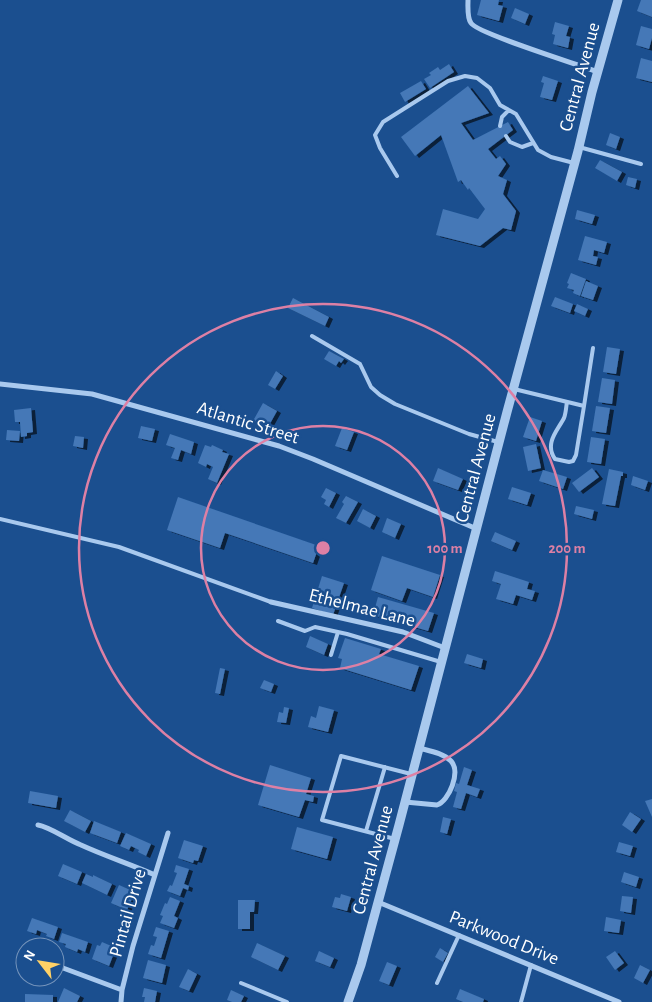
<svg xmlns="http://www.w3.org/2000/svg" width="652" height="1002" font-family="'Alegreya Sans',sans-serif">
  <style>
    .building { fill: #4478b7; filter: url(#shadow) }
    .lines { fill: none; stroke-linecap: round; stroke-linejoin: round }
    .service { stroke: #a9c9ee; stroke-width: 4 }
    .minor { stroke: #a9c9ee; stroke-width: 5 }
    .tertiary { stroke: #a9c9ee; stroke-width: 9 }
    .ring { fill: none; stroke: #dd80a5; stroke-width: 2.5 }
    .labels { text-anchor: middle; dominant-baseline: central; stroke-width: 5; stroke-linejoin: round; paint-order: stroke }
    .street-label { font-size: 19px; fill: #fff; stroke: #1b4f8f }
    .centre { fill: #dd80a5; stroke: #1b4f8f; stroke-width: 2.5 }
    .ring-label { font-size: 15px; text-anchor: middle; font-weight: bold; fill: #dd80a5; stroke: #1b4f8f; stroke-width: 5; stroke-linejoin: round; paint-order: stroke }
  </style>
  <defs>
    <filter id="shadow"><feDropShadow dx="4" dy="2" stdDeviation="0" flood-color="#0009"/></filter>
  </defs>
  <rect width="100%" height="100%" fill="#1b4f8f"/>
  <path class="building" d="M481,0H499L498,5L503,6L499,21L477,15Z
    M641,0H652V17L637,11Z
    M515,8L529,14L525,24L511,18Z
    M555,22L569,26L566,36L570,37L568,48L553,44L555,35L552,34Z
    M641,26L652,29V38L649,49L636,45Z
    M641,58L652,61V82L636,78Z
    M449,64L454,72L430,88L424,79L431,75L429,73L438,67L440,70Z
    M543,76L558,81L552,100L540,97L544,83L541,82Z
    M421,81L426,89L405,102L400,93Z
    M468,86L489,113L461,123L473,140L508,122L513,130L488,149L496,159L500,156L506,164L498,176L507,180L503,194L516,211L511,230L503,228L480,246L436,235L443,209L478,219L485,209L469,188L468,190L461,180L458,182L441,135L415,156L401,137Z
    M610,133L620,137L616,149L606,145Z
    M600,160L622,172L617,181L595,168Z
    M628,177L637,179L635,188L626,185Z
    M577,210L595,215L592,224L575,219Z
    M585,236L607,242L604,253L594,250L593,256L598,257L596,265L578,260Z
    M571,273L586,279L580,296L573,293L574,290L567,288L569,284L567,283Z
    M586,281L598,286L593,300L581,296Z
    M555,297L573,304L570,313L551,306Z
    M293,298L329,317L325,326L288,308Z
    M577,304L588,309L585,316L574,311Z
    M607,347L620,349L616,374L603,372Z
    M329,351L344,359L341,363L339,361L336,366L324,359Z
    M276,371L283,376L275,389L268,385Z
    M602,378L615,380L612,404L598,402Z
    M263,403L277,411L267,429L253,421Z
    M596,406L610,408L606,433L592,431Z
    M31,408L33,432L27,433V436L21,437L20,422H15L14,410Z
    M530,417L542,421L536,441L523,437Z
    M141,426L155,429L152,441L138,438Z
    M342,428L354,432L347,450L335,446Z
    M7,430L20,431L19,441L6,440Z
    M170,434L194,442L191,454L181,450L178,460L171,458L175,448L166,445Z
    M75,436L84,437L83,448L73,446Z
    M591,437L605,439L601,464L587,462Z
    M536,444L541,468L528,471L523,447Z
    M205,445L211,447L212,445L223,450L222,452L229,454L217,483L208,479L213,467L207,464L206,467L198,463Z
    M438,468L463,479L458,490L433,481Z
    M592,468L599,477L579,492L572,483Z
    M609,469L623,472V476H621L615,506L602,504Z
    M543,470L567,477L563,489L539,481Z
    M633,476L648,481L645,490L631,485Z
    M512,487L531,493L527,505L508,499Z
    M326,488L336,493L329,507L324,504L326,500L321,497Z
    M346,496L358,502L346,523L336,518L344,504L342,502Z
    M178,497L319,546L313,563L225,533L220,548L167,530Z
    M576,506L594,510L592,519L574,514Z
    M363,509L376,516L370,528L357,521Z
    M387,518L401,524L395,538L382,532Z
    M495,532L516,541L512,550L491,541Z
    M382,556L440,575L433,597L407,588L402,601L371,590Z
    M495,571L529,582L527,589L535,591L532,600L516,595L513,604L496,599L501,584L492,581Z
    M322,576L344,583L333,615L312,608Z
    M378,597L434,613L428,631L373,615Z
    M310,636L328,644L324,655L306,647Z
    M345,638L381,649L379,654L419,666L411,690L340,668L342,659L338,658Z
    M467,654L483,659L481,668L464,663Z
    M220,668L225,669L220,694L215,693Z
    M264,680L274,684L271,692L260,688Z
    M319,706L334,710L328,732L308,727L311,716L316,718Z
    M284,707L289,708L286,723L277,722L279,712L283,713Z
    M270,765L311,778L306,794L314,796L313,802L305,800L299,817L258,805Z
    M464,767L472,770L467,785L480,789L477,797L466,793L461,809L453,807L457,792L454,791L456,783L459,784Z
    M30,791L58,796L56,808L28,803Z
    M652,799V817L645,801Z
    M70,810L91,821L85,832L64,821Z
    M630,812L641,819L632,832L622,825Z
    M443,817L451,819L447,834L440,832Z
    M94,821L121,832L117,843L90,833Z
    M297,827L333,837L327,859L291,849Z
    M126,833L151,844L146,856L138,852L139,850L131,846L129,850L120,846Z
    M184,840L203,846L198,861L194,860L193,863L178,858Z
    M619,842L633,846L630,856L616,852Z
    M63,864L82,872L77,884L58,876Z
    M176,865L189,869L184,884L189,886L188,890L183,888L180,896L167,891L170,885L172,886L177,873L174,872Z
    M624,872L639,877L636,887L621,882Z
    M86,874L93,877V875L112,884L107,895L82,883Z
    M119,885L135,892L127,910L111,903Z
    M341,894L351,897L347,911L332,907L335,897L340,898Z
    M622,896L633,897L631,913L620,911Z
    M170,897L180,901L174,916L178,918L174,928L160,923L163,916L160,915L165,903L167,904Z
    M238,900H255L254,912H250V929H238Z
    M606,917L621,920L619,933L604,931Z
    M32,918L58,927L54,939L46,936L47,934L37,930L36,934L27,931Z
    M156,927L169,931L161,958L148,954L151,945L154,946L157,937L153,936Z
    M62,933L88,942L85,952L78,949L77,952L65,947L66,944L59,942Z
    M102,942L116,948L109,966L92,959L97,945L100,946Z
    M257,943L285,956L278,970L251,957Z
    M440,948L448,953L443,962L435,957Z
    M319,951L334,958L330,967L315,961Z
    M615,951L624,963L615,970L606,957Z
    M148,960L166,965L162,983L143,978Z
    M387,962L397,966L389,985L379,981Z
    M640,965L650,970L643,983L634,978Z
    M188,969L197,974L189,991L179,987Z
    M64,988L80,996L77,1002H58Z
    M144,988L157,991L155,1002H144L145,997H142Z
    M460,989L484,999L483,1002H463L456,999Z
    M231,990L244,996L241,1002H232L227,1000Z
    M25,994L53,995V1002H25Z"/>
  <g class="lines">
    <path class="service" d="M500,126L502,117L509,110
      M506,136L510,142L522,147L533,143
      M579,147L641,164
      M397,176L380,148L375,135L383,122L448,81L465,76L477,78L490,88L500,105L516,114L538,150L551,157L574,163
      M312,336L360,364L371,387L380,395L395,404L469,434L498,442
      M514,389L584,406L576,455L573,461L569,462L555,459C544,443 558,430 564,418C566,413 566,407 567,402
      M584,406L593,348
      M0,519L119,547L271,602
      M278,621L305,631L315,627L347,634L441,662
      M331,655L338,632
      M366,831L385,767
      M395,839L322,820L341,756L411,774
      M241,983L287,1002
      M437,983L459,935
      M521,1002L531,965"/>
    <path class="minor" d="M468,0C468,7 467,18 471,23C476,33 580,65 598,72
      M0,384L92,394L279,446L313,459L477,529
      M271,602L403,632L445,648
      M405,802L437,805C449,801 461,772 451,761C443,753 430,751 419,748
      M38,825C50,827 68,840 81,845C105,856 130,864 155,875
      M378,902L619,1002
      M55,965L122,990
      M121,1002L122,990L133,946L168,833"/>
    <path class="tertiary" d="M348,1002L361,965L399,825L507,412L578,151L592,92L618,0"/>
  </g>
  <g class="ring">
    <circle cx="323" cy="548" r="122"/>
    <circle cx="323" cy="548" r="244"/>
  </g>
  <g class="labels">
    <g class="street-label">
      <text transform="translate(580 77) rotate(-75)">Central Avenue</text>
      <text transform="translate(248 423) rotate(17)">Atlantic Street</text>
      <text transform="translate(476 468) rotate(-75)">Central Avenue</text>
      <text transform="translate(362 608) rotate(14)">Ethelmae Lane</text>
      <text transform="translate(373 860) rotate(-75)">Central Avenue</text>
      <text transform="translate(128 913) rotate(-74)">Pintail Drive</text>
      <text transform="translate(504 938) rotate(22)">Parkwood Drive</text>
    </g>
  </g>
  <circle cx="323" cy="548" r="8" class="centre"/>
  <g class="ring-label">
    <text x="445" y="553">100 m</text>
    <text x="567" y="553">200 m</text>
  </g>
  <g transform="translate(40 962) rotate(301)"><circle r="24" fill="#1b4f8f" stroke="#7695bc"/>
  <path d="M0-4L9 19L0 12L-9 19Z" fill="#ffd166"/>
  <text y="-8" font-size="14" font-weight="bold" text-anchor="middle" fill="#ffffff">N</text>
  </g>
</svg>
